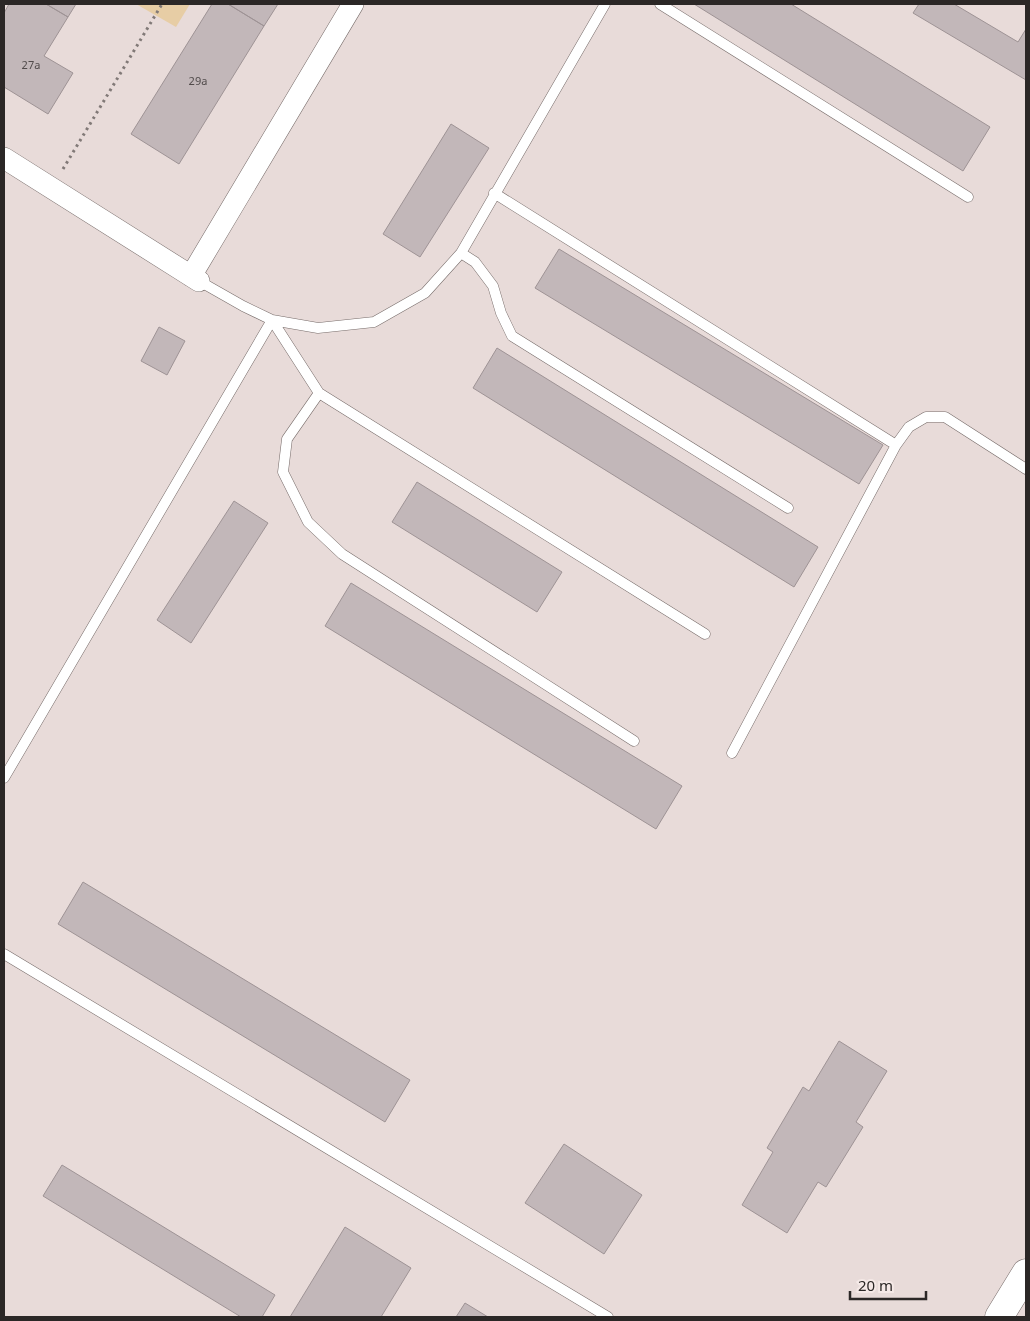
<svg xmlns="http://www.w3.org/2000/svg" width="1030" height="1321" font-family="'Noto Sans',sans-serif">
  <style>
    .green { fill: #e7cda5 }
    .building { fill: #c2b7b9; stroke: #9e9395 }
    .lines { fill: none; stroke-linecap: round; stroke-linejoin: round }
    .service-casing { stroke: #776c6a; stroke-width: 11 }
    .minor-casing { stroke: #776c6a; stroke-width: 22 }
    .secondary-casing { stroke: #776c6a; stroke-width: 29 }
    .path { stroke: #817977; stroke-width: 3; stroke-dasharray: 2.5 4; stroke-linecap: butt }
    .service { stroke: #fff; stroke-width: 10 }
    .minor { stroke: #fff; stroke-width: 21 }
    .secondary { stroke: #fff; stroke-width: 28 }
    .labels { text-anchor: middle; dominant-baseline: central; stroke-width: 4.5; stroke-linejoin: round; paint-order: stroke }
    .number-label { font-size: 11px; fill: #514b4b }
  </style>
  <rect width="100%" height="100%" fill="#e8dbd9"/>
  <path class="green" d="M136,4H190L176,27Z"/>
  <path class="building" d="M9,4H46L68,17L44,56L73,73L48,114L4,87V13Z
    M46,4H76L68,17Z
    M212,4H228L264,26L179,164L131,134Z
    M228,4H278L264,26Z
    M694,4H791L990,127L963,171Z
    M919,4H954L1018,42L1026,29V80L913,13Z
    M451,124L489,148L420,257L383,234Z
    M559,249L883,445L859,484L535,288Z
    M159,327L185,341L167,375L141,361Z
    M497,348L818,547L794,587L473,388Z
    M417,482L562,572L537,612L392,522Z
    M234,501L268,523L191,643L157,620Z
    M351,583L682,786L656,829L325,626Z
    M83,882L410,1080L385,1122L58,924Z
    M839,1041L887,1071L856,1122L863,1127L826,1187L818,1182L787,1233L742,1205L773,1152L767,1148L803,1087L809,1091Z
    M564,1144L642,1195L604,1254L525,1203Z
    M62,1165L275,1295L262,1317H241L43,1196Z
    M345,1227L411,1268L381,1317H290Z
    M465,1303L488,1317H456Z"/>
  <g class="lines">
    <defs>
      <path id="service" d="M660,4L968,197
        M494,193L896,445
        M461,253L475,262L493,286L501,313L512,336L788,508
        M199,281L243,306L272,320L318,328L374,322L425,293L461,253L605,4
        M319,393L287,439L283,472L308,522L342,554L634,741
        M732,753L896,445L909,427L926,417H945L1026,469
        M4,778L272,320L319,393L705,634
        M4,954L608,1317"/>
      <path id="minor" d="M4,158L199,281
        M191,276L353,4"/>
      <path id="secondary" d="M999,1317L1026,1273"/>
    </defs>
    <use href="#service" class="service-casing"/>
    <use href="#minor" class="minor-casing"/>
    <use href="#secondary" class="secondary-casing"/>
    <path class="path" d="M63,169L162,4"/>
    <use href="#service" class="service"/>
    <use href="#minor" class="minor"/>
    <use href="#secondary" class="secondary"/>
  </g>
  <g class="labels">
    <g class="number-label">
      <text x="31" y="64">27a</text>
      <text x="198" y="80">29a</text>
    </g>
  </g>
  <rect width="1030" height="1321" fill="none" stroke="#2b2726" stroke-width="10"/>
  <path d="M850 1291v8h76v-8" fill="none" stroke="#2b2726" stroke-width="2.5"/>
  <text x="858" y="1291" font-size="15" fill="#2b2726" stroke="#f5e9e7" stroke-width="4" paint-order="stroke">20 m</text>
</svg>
